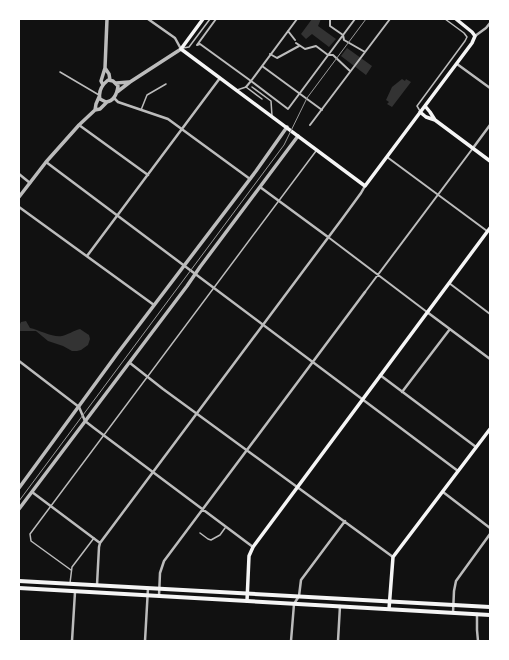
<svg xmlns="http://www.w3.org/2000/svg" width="509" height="660" font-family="Cabin,sans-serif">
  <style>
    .water { fill: #333 }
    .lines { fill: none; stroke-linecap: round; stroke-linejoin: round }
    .service { stroke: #bcbcbc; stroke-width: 1.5 }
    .pedestrian { stroke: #bcbcbc; stroke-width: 2 }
    .minor { stroke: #bcbcbc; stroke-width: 2.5 }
    .tertiary { stroke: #bcbcbc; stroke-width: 3.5 }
    .secondary { stroke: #f5f5f5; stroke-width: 3.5 }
    .primary { stroke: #f5f5f5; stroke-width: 4 }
    .tram { stroke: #9a9a9a; stroke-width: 1 }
  </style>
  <rect width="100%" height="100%" fill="#111"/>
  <path class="water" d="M312,19H321L318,26L336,39L329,47L312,34L306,39L301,34Z
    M347,48L372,66L366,75L341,56Z
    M402,79L405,81L406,79L411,82L392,107L387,104L389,102L386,100L392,87Z
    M26,321L30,328C39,330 54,338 62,336C67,335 73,331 80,329L89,335L90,339L88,345L81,350L77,351H72L63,346L48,341L36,331H19V326L21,322Z"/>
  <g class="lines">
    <path class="service" d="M183,48L189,47L210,19
      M60,72L99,95
      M252,87L271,101L272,116
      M237,90L246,87L262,99
      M141,110L147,95L166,84
      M420,111L417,106L465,41L467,37L464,33L445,19
      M200,533L208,539L211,540L220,535L225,528
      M71,570L31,541L30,534L316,151
      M70,583L72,567L94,538"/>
    <path class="pedestrian" d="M216,19L197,45L200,44L251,81L246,87
      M297,19L251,81L288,109L355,19
      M330,19V26L343,35L344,40L365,52
      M288,31L295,40
      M296,43L305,49L316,46L328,55H333L350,71
      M270,54L277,58L299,46
      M262,66L322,110
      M310,125L390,19
      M387,157L487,231
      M328,237L427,312
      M449,283L490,314
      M365,292L473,148"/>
    <path class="minor" d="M148,19L175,38L181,49
      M475,36L486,28L490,23
      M457,64L490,88
      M114,98L118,102L168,119L250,179
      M79,125L148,175
      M473,148L490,125
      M46,162L458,471
      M19,174L30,183
      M260,187L328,237
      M19,207L154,305
      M87,256L220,78
      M427,312L490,359
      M19,361L79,407L85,421L94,428L253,547
      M130,363L163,389L393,557
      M380,375L476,447
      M402,392L450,329
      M32,492L100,543
      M443,492L490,528
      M97,585L99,547L100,543L342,219L361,193L365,186
      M159,596L160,573L164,561L365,292
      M453,613L454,591L456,581L490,534
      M477,614V630L478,641
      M72,641L75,592
      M145,641L148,588
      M291,641L294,604L299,596L301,580L345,521
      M338,641L340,606"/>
    <path class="tertiary" d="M105,68L109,74L110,80
      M108,80L113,81L118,86C117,94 114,101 106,102L100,99C98,91 102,85 108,80Z
      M116,83L129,82
      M103,85L101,81L105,68L107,19
      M117,92L130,82L181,49
      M95,110L96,104L99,97
      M19,197L46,162L79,125L95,110L100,109L107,102
      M19,488L117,354L256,171L287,127
      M19,509L187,286L200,267L298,136"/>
    <path class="secondary" d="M203,19L181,49L365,186L472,43L475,36L472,32L456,19
      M425,106L430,112L435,120
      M420,112L426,117L435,120L490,161
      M247,601L249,556L253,547L490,228
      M389,609L393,557L490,429"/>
    <path class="primary" d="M19,581L490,607
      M19,588L490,615"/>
    <path class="tram" d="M19,501L284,145L307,98L366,19"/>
  </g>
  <rect width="509" height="660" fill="none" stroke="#ffffff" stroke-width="40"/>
</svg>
